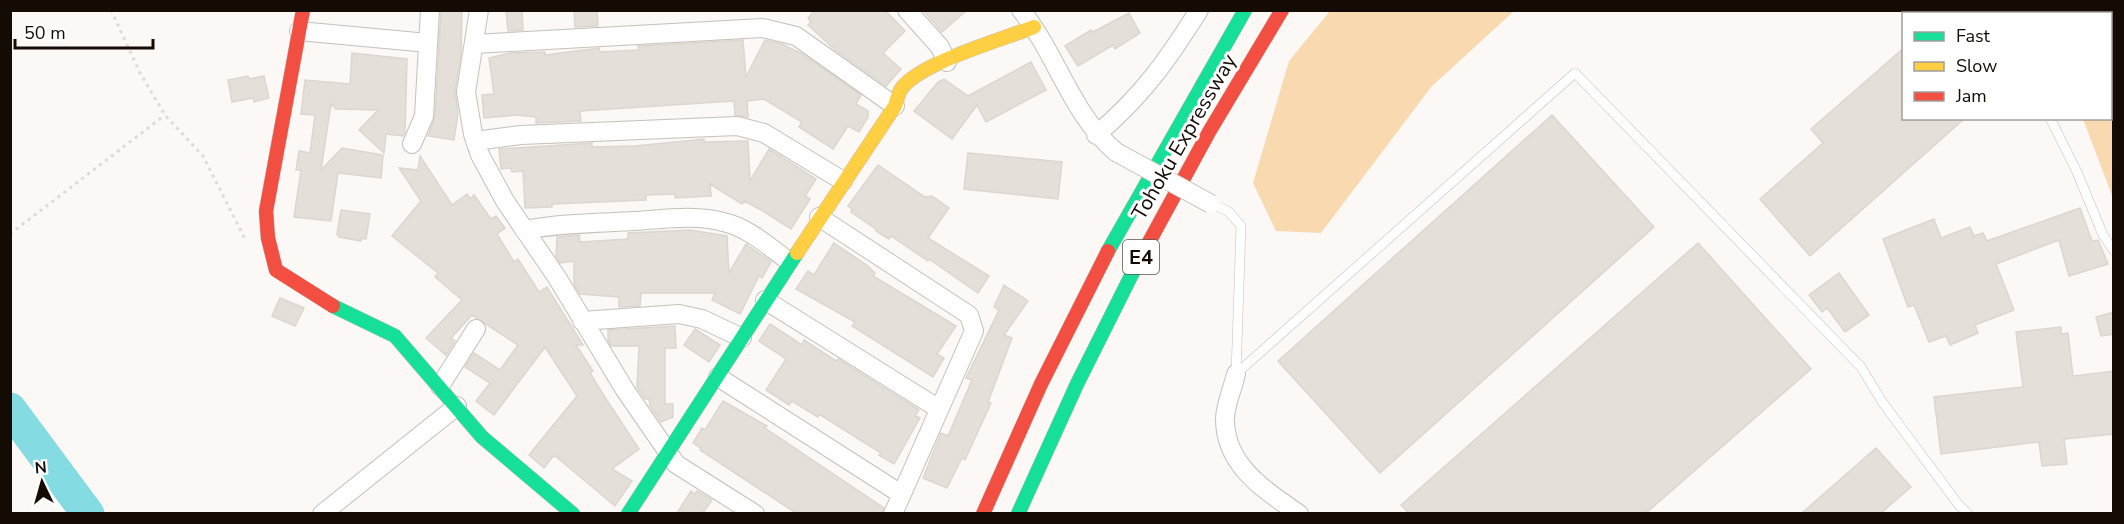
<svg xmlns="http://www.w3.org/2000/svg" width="2124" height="524" font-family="'Nunito Sans',sans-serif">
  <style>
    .forest { fill: #f9d9b0 }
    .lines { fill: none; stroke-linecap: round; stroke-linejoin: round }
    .river { stroke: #85dbe2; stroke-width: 33 }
    .building { fill: #e4dfd9; stroke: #dcd6d0; stroke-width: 1.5 }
    .lane-casing { stroke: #c5c0ba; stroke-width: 10 }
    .street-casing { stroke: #c5c0ba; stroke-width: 20 }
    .fast-casing { stroke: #c5c0ba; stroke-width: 15 }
    .slow-casing { stroke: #c5c0ba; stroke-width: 15 }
    .jam-casing { stroke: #c5c0ba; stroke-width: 15 }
    .path { stroke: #dcdbda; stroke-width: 3; stroke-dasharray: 3 4.5; stroke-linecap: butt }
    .lane { stroke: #fefefe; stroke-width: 9 }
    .street { stroke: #fefefe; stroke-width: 18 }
    .fast { stroke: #16e098; stroke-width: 14 }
    .slow { stroke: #ffcf43; stroke-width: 14 }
    .jam { stroke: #f24e42; stroke-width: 14 }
    .street-bridge-casing { stroke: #c5c0ba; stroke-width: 20; stroke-linecap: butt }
    .street-bridge { stroke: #fefefe; stroke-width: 18 }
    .labels { text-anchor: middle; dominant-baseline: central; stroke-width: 6; stroke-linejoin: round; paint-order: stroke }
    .shield { fill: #fff; stroke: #5a544f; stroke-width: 1.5 }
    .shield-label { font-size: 20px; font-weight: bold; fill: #130b04 }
    .street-label { font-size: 21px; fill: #130b04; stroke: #fff }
  </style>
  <rect width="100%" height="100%" fill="#fbf8f5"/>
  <path class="forest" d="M1330,11H1514L1431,87L1321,233L1276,231L1253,183L1289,61Z
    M2113,54V198L2083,119L2110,118V57Z"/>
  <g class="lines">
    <path class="river" d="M10,409L88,514"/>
  </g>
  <path class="building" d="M441,10H462L461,53L455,91L458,113L454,140L428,136L435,117Z
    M506,10H522L523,30L508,31Z
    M574,10H597L598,26L575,27Z
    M815,10H885L905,31L883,53L901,69L886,86L834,49L808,25L811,22L808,18Z
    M923,10H967L942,32Z
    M1129,13L1140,33L1115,49L1113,45L1078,66L1065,46L1091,30L1093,32Z
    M743,40L746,77L765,40L782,44L802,54L861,95L856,104L868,111V117L859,132L848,126L833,149L799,127L802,122L764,99L747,101L748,117L735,115L734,101L580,111L581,121L536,123V117L517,115L484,118L482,95L494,94L489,58L510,53L545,52V55L599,48L600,52L638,50V46Z
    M1904,48V118H1965L1810,256L1760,199L1823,143L1811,129Z
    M352,53L407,59L405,132L403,136L386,134L384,153L359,130L378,110L336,109L331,104L321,170L342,148L383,155L381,178L338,173L331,221L294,217L301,170H296L299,151L310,153L315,115L301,114L305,80L350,84Z
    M1031,62L1046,90L986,122L977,105L952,139L914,111L938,82L944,79L968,96Z
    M248,76L249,79L264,76L269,98L254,102L253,98L232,102L228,80Z
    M1552,115L1654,227L1380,473L1278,361Z
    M704,139V142L748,141L750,181L769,149L816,179L805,196L810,199L791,229L763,211L744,201L742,204L710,184L711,196L675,198V194L646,195V200L552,204V207L525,208L523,171L512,172L511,168L501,169L499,149L592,143V147L635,146Z
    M968,153L1062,162L1058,199L964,189Z
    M420,156L452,205L467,194L470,199L474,195L491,219L496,216L505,228L497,234L514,262L518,259L539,292L547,287L583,345H576L593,371L590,373L606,399L639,449L612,469L632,481L615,506L554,455L544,468L529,455L577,396L545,347L494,415L476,401L490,383L465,367L474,353L500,370L518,345L472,315L451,338L455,341L446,355L426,338L462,300L435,277L438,273L392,236L421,201L399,168L418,170Z
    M878,165L925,197L932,196L949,208L928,238L989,276L978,293L929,259L928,261L891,236L889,239L876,231L877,230L851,212L852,209L848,206Z
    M2080,208L2092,241L2098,240L2108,264L2069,276L2059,240L1996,264L2014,310L1975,325L1978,333L1950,345L1946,336L1929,342L1914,305L1908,307L1883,239L1934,219L1941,238L1970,227L1974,236L1983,233L1987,241Z
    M341,210L370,214L366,239L361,238V241L339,237L337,234Z
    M690,230L727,236L729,273L746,244L771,262L762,278L759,276L740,314L712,300L715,293H641L640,306L619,307V297L580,294L574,284V261L560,263L556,256L557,237L579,235L580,242L628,239V233Z
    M834,243L868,266L875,273L873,276L956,326L937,354L944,358L933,377L852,326L855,322L796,289L808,271L814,275Z
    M1698,243L1811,369L1646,513H1409L1401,505Z
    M1839,273L1869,315L1845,332L1827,308L1822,312L1809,295Z
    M1004,285L1028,301L1004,335L1012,338L988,402L991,403L965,460L962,458L947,488L923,478L941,433L948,436L972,380L966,378L967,376L999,310L994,307Z
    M280,298L304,308L295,326L272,316Z
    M2114,312V334L2101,336L2096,317Z
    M770,324L802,345L804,340L836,361L838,359L919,410L915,416L920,418L894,464L879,455L881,453L819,414L818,417L792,401L789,405L766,390L786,359L759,341Z
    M675,326L676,348H665V404H673V417L661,422L650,406L649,399H645L637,387L639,346H611L608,340V330Z
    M2061,327V334L2068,333L2073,376L2114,371V434L2064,439L2067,464L2042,466L2039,442L1941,454L1934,397L2023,387L2016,332Z
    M695,329L720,345L709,362L684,345Z
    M723,401L767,426L765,428L884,508L882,513H796L700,450L701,448L693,443L702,428L705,430Z
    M1876,448L1911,487L1881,513H1802Z
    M691,491L695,494L697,491L712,500L703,513H677Z"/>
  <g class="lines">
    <defs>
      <path id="lane" d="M1991,10L1993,14
        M2050,118L2077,172L2103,235L2114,251
        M1211,204L1228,211L1241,226L1236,374
        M1236,374L1575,73L1861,367L1883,403L1958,504L1968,514"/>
      <path id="street" d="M479,10L466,92L473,134L480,155L505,201L558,279L625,390L676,464L755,514
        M907,10L940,47L947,62
        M1021,10C1057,55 1072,115 1116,152
        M299,31L428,43
        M474,44L763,28L796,36L895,106
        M1096,135C1142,96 1167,61 1199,10
        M475,141L521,135L737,126L764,133L843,181
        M412,144L424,116L430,10
        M819,217L969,315L974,331L893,514
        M524,230C561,223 598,223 635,221C664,219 698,214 727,223C750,229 770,248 789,261
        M765,300L939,409
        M582,321L679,314L702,319L742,338
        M1236,374C1233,388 1225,405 1225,419C1225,466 1265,490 1299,514
        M718,377L901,494
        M440,386L476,329
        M322,514L457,406"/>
      <path id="fast" d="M1108,251L1245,10
        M333,306L395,336L482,437L573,514
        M628,514L797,253
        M1018,514L1077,384L1136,266"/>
      <path id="slow" d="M797,253L895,106C897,100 898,93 902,88C920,63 1003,39 1034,27"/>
      <path id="jam" d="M303,10L266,211L268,238L276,270L333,306
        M1136,266L1209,132L1282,10
        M983,514L1041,384L1108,251"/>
    </defs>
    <use href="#lane" class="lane-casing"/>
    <use href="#street" class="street-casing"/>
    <use href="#fast" class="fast-casing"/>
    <use href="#slow" class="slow-casing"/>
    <use href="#jam" class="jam-casing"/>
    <path class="path" d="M111,10L140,73L165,115L203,156L245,239
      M10,234L165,115"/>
    <use href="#lane" class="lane"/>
    <use href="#street" class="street"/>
    <use href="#fast" class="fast"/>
    <use href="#slow" class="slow"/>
    <use href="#jam" class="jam"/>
    <defs>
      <path id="street-bridge" d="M1116,152L1211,204"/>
    </defs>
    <use href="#street-bridge" class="street-bridge-casing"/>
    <use href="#street-bridge" class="street-bridge"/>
  </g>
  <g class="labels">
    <rect class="shield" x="1123" y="240" width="36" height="34" rx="4.5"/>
    <g class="shield-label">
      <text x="1141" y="257">E4</text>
    </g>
    <g class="street-label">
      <text transform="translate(1184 137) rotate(-60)">Tohoku Expressway</text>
    </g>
  </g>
  <rect width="2124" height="524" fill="none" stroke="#130b04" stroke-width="24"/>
  <rect x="1902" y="12" width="210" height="108" fill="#ffffff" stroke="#a19d9b" stroke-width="1.5"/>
  <rect x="1914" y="32" width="30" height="9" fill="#16e098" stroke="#a19d9b" stroke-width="1.5"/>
  <text x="1956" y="42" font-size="18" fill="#130b04">Fast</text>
  <rect x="1914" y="62" width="30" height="9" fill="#ffcf43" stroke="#a19d9b" stroke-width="1.5"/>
  <text x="1956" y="72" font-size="18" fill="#130b04">Slow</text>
  <rect x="1914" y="92" width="30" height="9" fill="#f24e42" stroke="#a19d9b" stroke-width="1.5"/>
  <text x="1956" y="102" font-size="18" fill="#130b04">Jam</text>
  <g transform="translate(42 482) rotate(355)" stroke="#ffffff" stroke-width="4.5" paint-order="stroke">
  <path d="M0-4.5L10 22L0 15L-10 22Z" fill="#130b04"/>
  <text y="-9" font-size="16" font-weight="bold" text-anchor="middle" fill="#130b04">N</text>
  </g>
  <path d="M15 39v9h138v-9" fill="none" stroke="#130b04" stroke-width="3"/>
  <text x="24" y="39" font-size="18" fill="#130b04" stroke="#ffffff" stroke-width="4.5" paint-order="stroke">50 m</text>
</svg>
